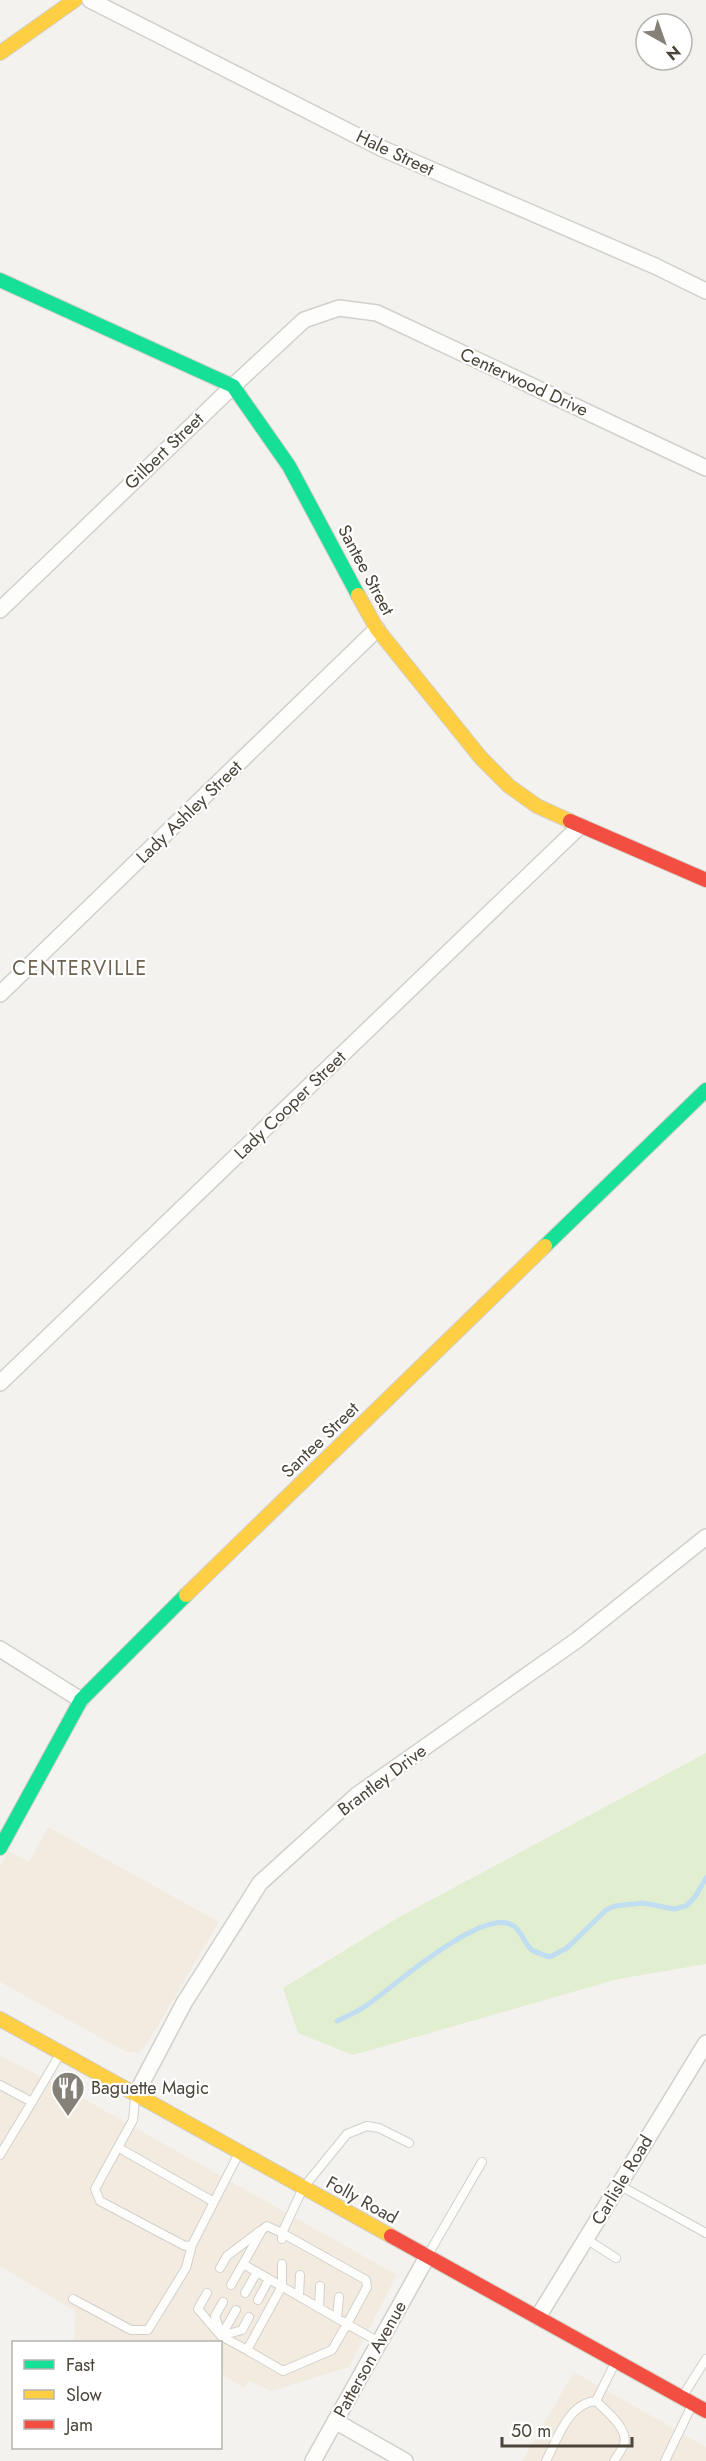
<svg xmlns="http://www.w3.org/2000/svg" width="706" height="2461" font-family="Jost,sans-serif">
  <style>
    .commercial { fill: #f3ebdf }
    .green { fill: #e1eecf }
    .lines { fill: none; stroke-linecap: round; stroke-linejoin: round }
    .stream { stroke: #c0ddf1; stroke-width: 5 }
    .lane-casing { stroke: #d2d0cb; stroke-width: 10 }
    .street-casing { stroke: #d2d0cb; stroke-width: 18 }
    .fast-casing { stroke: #d3cfc5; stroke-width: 16 }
    .slow-casing { stroke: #d3cfc5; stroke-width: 16 }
    .jam-casing { stroke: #d3cfc5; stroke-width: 16 }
    .lane { stroke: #fdfdfc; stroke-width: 8 }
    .street { stroke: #fdfdfc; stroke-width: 15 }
    .fast { stroke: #16e098; stroke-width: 14 }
    .slow { stroke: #ffcf43; stroke-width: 14 }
    .jam { stroke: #f24e42; stroke-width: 14 }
    .labels { text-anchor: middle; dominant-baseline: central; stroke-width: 4.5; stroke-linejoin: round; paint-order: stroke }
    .street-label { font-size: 18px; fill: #4b4439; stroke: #fff }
    .poi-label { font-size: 18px; fill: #4b4439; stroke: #fff; text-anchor: start }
    .neighbourhood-label { font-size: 20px; letter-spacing: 1.5px; fill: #6e6250; stroke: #fff }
  </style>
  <rect width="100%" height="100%" fill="#f4f2ee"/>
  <path class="commercial" d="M48,1827L219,1922L146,2046L138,2053L126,2052L0,1982V1867L8,1851L29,1862Z
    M0,2056L68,2090L397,2275L349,2367L271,2391L250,2381L244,2388L221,2374L220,2342H168L164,2340L162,2342H74L75,2311L0,2266Z
    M574,2372L706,2447V2461H522Z"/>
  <path class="green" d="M706,1753V1964L618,1979L353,2055L298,2033L283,1988L401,1916Z"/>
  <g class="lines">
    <path class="stream" d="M337,2021C349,2015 360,2011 370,2003C395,1985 482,1908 512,1925C522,1930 524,1944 532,1950C537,1953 544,1955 550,1957L567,1948L606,1910L615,1906L643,1903L674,1909L686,1906L695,1897L706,1878"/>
    <defs>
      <path id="lane" d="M0,2085L32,2102L60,2054
        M135,2099L133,2120L95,2189L100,2201L185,2246L192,2245L238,2155
        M119,2148L214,2202
        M0,2155L32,2102
        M619,2185L706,2233
        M282,2239V2233L267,2226L262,2230L243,2264C278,2284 312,2304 347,2324L332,2350L283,2371L247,2350L282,2286V2264
        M586,2239L616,2258
        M429,2253L482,2162
        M220,2268L227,2256L260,2231
        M231,2285L243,2264
        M207,2293L198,2309L221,2336
        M245,2293L257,2272
        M299,2296L300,2275
        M73,2299L131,2330H148L186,2268L192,2245
        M258,2300L269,2279
        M319,2308L320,2286
        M236,2310L221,2336L247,2350
        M337,2318L339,2297
        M220,2332L215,2316L223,2302
        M221,2336L242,2330L249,2317
        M379,2342L347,2324L367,2287L366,2280L282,2233L303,2188L347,2134L367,2126L379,2128L409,2143
        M684,2394L706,2359
        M596,2401C606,2411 629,2429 624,2444C622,2450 617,2456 614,2461
        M596,2401L614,2365
        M546,2461C557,2440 568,2403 596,2401
        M665,2461L692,2405"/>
      <path id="street" d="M90,0L381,148L655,266L706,291
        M0,610L233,386L304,320L339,308L377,313L706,468
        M0,994L377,629
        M0,1383L580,826
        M0,1649L81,1700
        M136,2094L184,2003L260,1883L357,1795L577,1640L706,1537
        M538,2317L706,2043
        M335,2421L405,2461
        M313,2461L427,2257"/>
      <path id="fast" d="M0,280L233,386L289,466L358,595
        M545,1246L706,1090
        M0,1848L81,1700L186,1595"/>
      <path id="slow" d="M0,53L75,0
        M358,595L377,629L481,758L509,786L537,806L570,821
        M186,1595L545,1246
        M0,2019L391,2236"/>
      <path id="jam" d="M570,821L706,880
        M391,2236L706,2411"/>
    </defs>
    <use href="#lane" class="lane-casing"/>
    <use href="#street" class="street-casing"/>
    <use href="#fast" class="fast-casing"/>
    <use href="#slow" class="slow-casing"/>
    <use href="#jam" class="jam-casing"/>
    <use href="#lane" class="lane"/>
    <use href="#street" class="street"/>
    <use href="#fast" class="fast"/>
    <use href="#slow" class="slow"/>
    <use href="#jam" class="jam"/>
  </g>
  <defs>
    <symbol id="restaurant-pin" viewBox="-11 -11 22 30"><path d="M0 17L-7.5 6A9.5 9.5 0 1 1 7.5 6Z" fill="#868178" stroke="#fff"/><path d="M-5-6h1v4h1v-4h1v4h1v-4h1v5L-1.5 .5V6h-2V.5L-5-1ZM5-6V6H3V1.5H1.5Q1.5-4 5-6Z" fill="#fff"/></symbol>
  </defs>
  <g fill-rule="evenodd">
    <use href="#restaurant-pin" x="49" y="2069" width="38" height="52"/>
  </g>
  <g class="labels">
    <g class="street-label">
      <text transform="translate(395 153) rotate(25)">Hale Street</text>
      <text transform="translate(524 382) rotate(25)">Centerwood Drive</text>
      <text transform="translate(164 451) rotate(-44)">Gilbert Street</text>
      <text transform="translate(366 570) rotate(62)">Santee Street</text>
      <text transform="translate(189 812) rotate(-44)">Lady Ashley Street</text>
      <text transform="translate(290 1105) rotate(-44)">Lady Cooper Street</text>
      <text transform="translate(320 1440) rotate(-44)">Santee Street</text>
      <text transform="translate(382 1780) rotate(-37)">Brantley Drive</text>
      <text transform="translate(622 2180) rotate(-59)">Carlisle Road</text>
      <text transform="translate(362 2200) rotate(29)">Folly Road</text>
      <text transform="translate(370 2359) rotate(-61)">Patterson Avenue</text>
    </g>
    <g class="poi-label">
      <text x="91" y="2088">Baguette Magic</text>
    </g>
    <g class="neighbourhood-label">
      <text x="80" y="968">CENTERVILLE</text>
    </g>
  </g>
  <rect x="12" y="2341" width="210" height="108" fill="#ffffff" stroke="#b7b4b0" stroke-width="1.5"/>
  <rect x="24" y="2360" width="30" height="9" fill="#16e098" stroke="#b7b4b0" stroke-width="1.5"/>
  <text x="66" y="2371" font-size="18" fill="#4b4439">Fast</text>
  <rect x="24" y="2390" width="30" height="9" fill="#ffcf43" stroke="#b7b4b0" stroke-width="1.5"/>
  <text x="66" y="2401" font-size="18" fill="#4b4439">Slow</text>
  <rect x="24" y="2420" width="30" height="9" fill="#f24e42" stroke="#b7b4b0" stroke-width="1.5"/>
  <text x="66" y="2431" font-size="18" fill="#4b4439">Jam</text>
  <g transform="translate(664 42) rotate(140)"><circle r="28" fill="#ffffff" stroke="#b7b4b0" stroke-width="1.5"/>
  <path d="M0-4.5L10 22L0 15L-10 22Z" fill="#868178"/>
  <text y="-9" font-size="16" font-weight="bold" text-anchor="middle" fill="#4b4439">N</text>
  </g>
  <path d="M502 2437v9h130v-9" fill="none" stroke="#4b4439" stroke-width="3"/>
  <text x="511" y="2437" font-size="18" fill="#4b4439" stroke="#ffffff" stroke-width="4.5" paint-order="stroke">50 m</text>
</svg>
